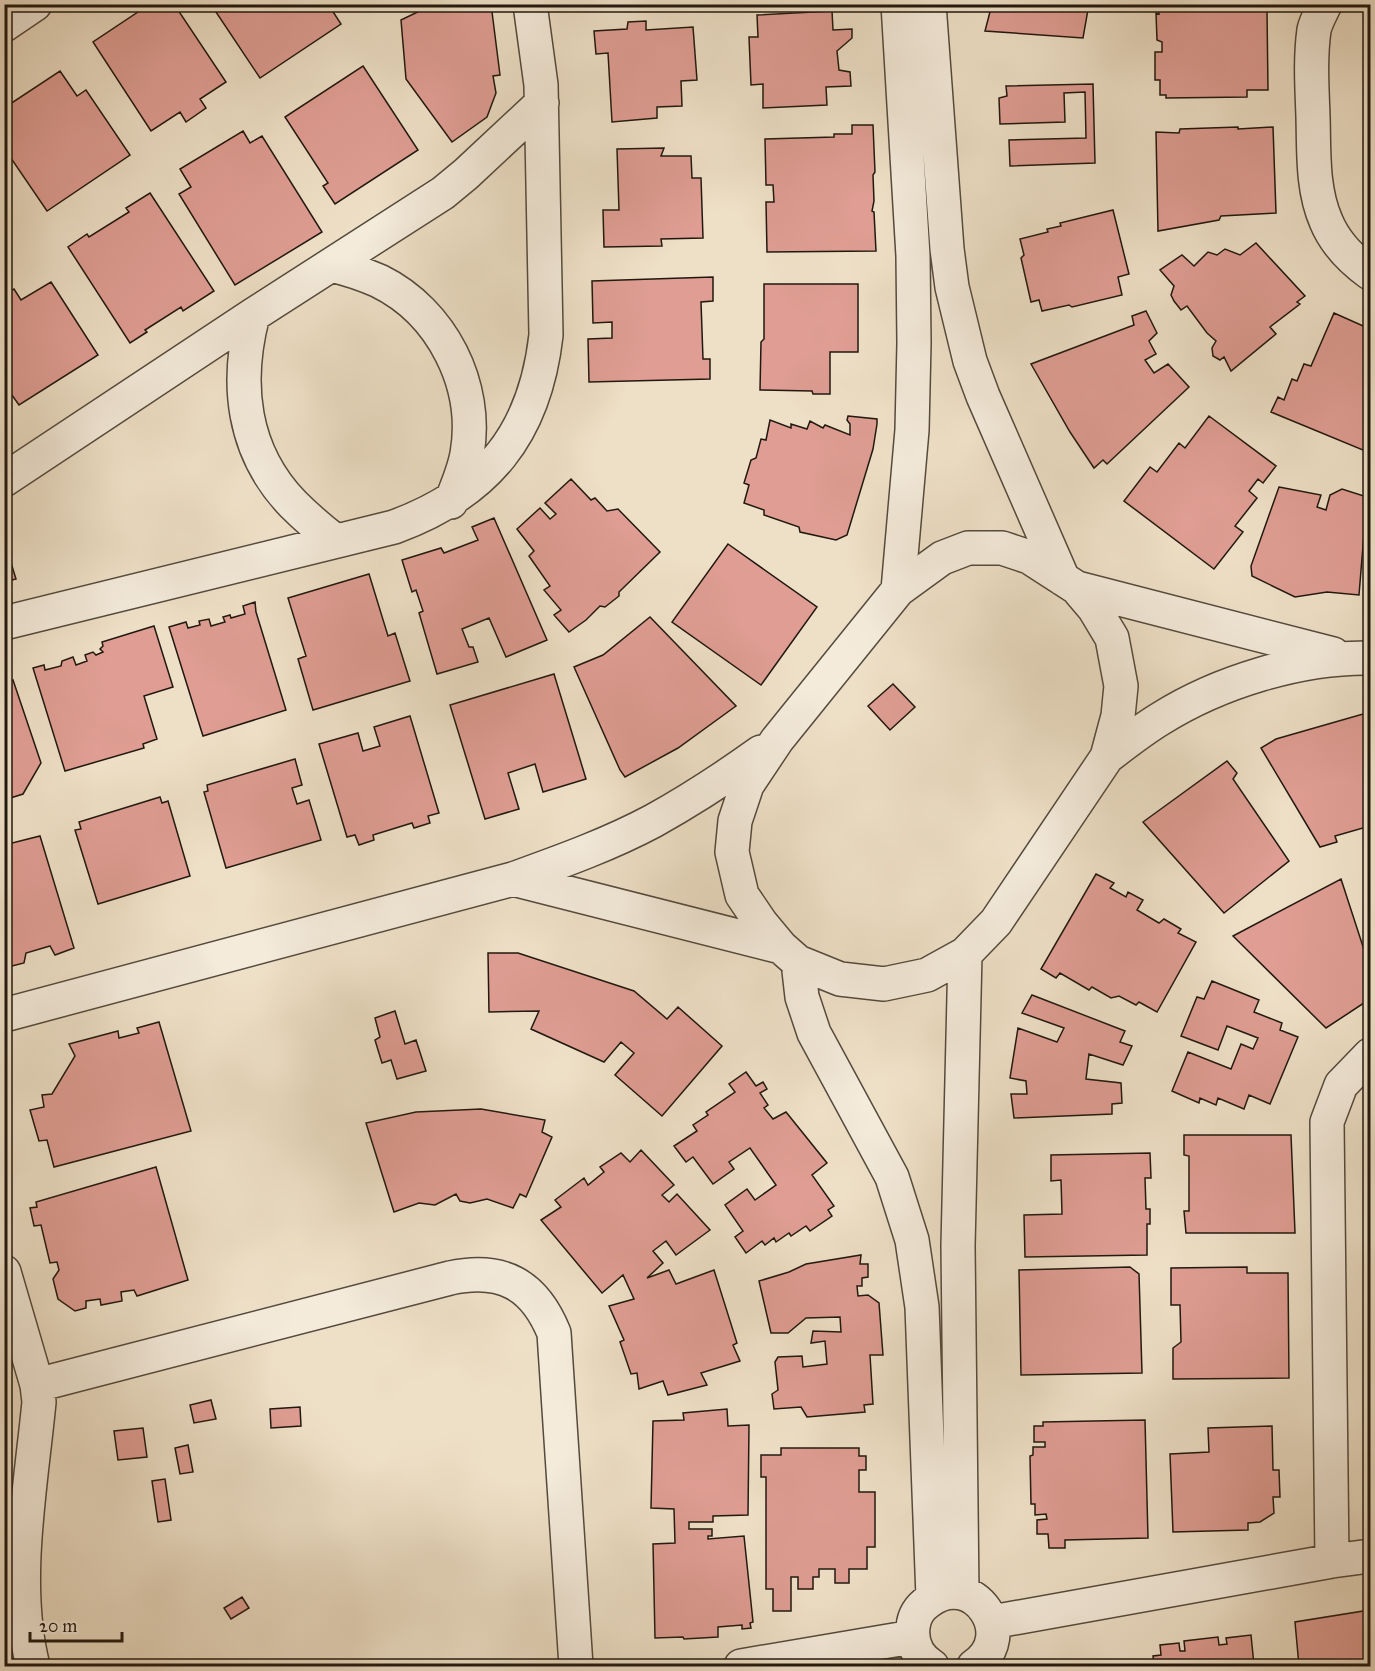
<svg xmlns="http://www.w3.org/2000/svg" width="1375" height="1671" font-family="'IM FELL Great Primer',serif">
  <style>
    .building { fill: #df9d93; stroke: #21180f; stroke-width: 1.5 }
    .lines { fill: none; stroke-linecap: round; stroke-linejoin: round }
    .minor-casing { stroke: #544a3d; stroke-width: 36 }
    .minor { stroke: #f4ebdb; stroke-width: 33 }
  </style>
  <rect width="100%" height="100%" fill="#eee0c7"/>
  <filter id="stains"><feTurbulence type="fractalNoise" baseFrequency=".00333" numOctaves="4"/><feColorMatrix values="0 0 0 0 .2 0 0 0 0 .09 0 0 0 0 .02 0 0 0 .5 -.17"/></filter>
  <radialGradient id="worn" r=".72"><stop offset=".6" stop-color="#630" stop-opacity="0"/><stop offset="1" stop-color="#630" stop-opacity=".3"/></radialGradient>
  <path class="building" d="M150,4H174L226,82L200,99L206,108L186,122L180,112L151,131L93,42Z
    M214,4H328L341,24L260,78L212,6Z
    M434,4H491L500,75L493,76L496,93L487,117L452,142L406,79L401,20Z
    M992,4H1089L1083,38L985,31Z
    M1158,4H1247V11H1267L1268,90H1247V97L1166,98V95H1160V80H1155V52H1162V42L1157,40L1156,13L1159,14Z
    M832,11L833,30L852,29V38L837,51L839,70L850,72L851,86L826,87L827,105L763,108V84L751,85L749,37H758L757,15Z
    M646,21V30L693,27L697,80L681,81L682,106L657,107V118L612,122L608,53L596,54L594,31L627,29L628,22Z
    M363,66L418,150L335,204L323,186L328,183L285,117Z
    M60,71L77,96L86,90L130,155L47,211L4,148L7,139L4,135V108Z
    M1093,84L1095,163L1010,166L1009,140L1086,138L1085,92L1064,93L1065,122L1000,124L999,98L1007,96L1006,86Z
    M852,125H873L875,172L873,175L874,201L872,211L874,212L876,251L767,252L766,202H774L773,185H766L765,139L834,137V134H852Z
    M1238,127V129L1273,127L1276,213L1221,216L1219,220L1158,231L1156,132L1179,133L1180,129Z
    M243,131L250,143L262,136L322,232L235,285L179,194L191,187L180,169Z
    M664,148L661,156H691L692,178H701L703,238L661,239L662,246L604,247L603,210H619L617,149Z
    M150,193L214,291L183,311L181,307L145,330L147,332L130,343L68,247L87,234L89,237L129,212L126,208Z
    M1113,210L1129,274L1118,277L1122,295L1072,307L1069,305L1042,311L1039,300L1031,302L1021,258L1024,255L1020,239L1048,232L1047,229L1061,226L1060,223Z
    M1256,243L1305,296L1297,302L1300,304L1270,327L1276,334L1231,371L1224,357L1220,360L1213,356L1212,348L1216,341L1207,333L1187,306L1181,310L1174,301L1171,295L1174,286L1160,270L1182,255L1194,266L1208,252L1217,255L1225,249L1240,255Z
    M713,277V301L701,302L703,359H710V379L589,382L588,339L612,338V322L593,323L592,281Z
    M51,282L98,355L19,405L4,384V294L14,289L21,300Z
    M764,284H858V352H830V394H813L812,391L760,390L761,342L764,339Z
    M1146,311L1157,333L1149,341L1156,354L1145,360L1154,373L1168,364L1189,387L1107,464L1103,460L1094,468L1070,432L1031,364L1134,325L1132,316Z
    M1334,313L1370,329V453L1271,412L1278,397L1284,400L1292,379L1297,381L1304,364L1311,366Z
    M848,416L877,419V424L873,449L847,535L836,540L800,532L799,527L764,515V510L744,503L749,485L744,483L751,460L756,458L761,439L766,440L770,420L791,428V424L807,429L810,421L823,428L825,425L850,435V424L847,420Z
    M1209,416L1276,466L1263,483L1258,479L1249,491L1257,498L1235,526L1243,532L1214,569L1124,501L1150,467L1157,472L1179,443L1185,448Z
    M571,479L591,500L595,498L607,511L618,509L660,552L619,592V596L605,607L600,606L586,620L569,632L554,615L561,610L544,590L550,586L529,556L534,551L517,529L540,508L550,519L556,514L545,503Z
    M1279,487L1321,495L1317,507L1326,510L1330,495L1342,489L1367,497L1359,595L1327,592L1295,597L1252,576L1251,566Z
    M494,518L547,640L506,657L489,618L462,629L469,647H473L478,662L437,674L419,613L423,611L416,590L412,592L402,560L441,548L444,553L478,540L472,527Z
    M728,544L817,607L761,685L672,622Z
    M8,553L16,579L4,582V554Z
    M369,574L388,636L395,633L410,681L313,710L298,659L306,656L288,598Z
    M255,602L256,612L286,710L203,736L169,627L186,622L188,628L200,625L199,621L209,619L211,626L225,622L223,617L230,615L231,618L245,614L243,606Z
    M650,617L736,706L678,748L625,777L620,770L574,667L603,655Z
    M154,626L173,687L144,696L157,739L143,744L144,748L65,771L33,668L44,665L45,670L61,666L62,661L73,657L76,665L87,661L85,655L93,652L96,655L103,652L100,649L103,646L102,642Z
    M554,674L586,779L543,792L535,764L508,773L519,809L485,819L450,705Z
    M13,680L41,763L23,794L4,800V683Z
    M893,684L915,707L890,730L868,706Z
    M1370,712V826L1335,836L1337,842L1320,847L1261,748L1276,739Z
    M410,716L439,813L428,816L430,823L414,828L412,823L373,835L374,840L359,845L355,835L347,837L319,744L358,733L363,751L380,746L374,727Z
    M295,759L302,785L292,788L297,804L309,800L321,840L226,868L204,792L208,791L207,785Z
    M1227,761L1237,773L1233,779L1289,861L1224,913L1143,822Z
    M160,797L162,803L168,801L190,876L98,904L75,830L81,829L79,822Z
    M40,836L74,948L55,955L50,946L26,953L24,963L12,966L4,964V845Z
    M1096,874L1114,883L1110,888L1126,897L1128,892L1143,900L1137,910L1159,923L1164,919L1181,929L1178,933L1196,942L1157,1012L1139,1002L1136,1005L1119,996L1111,998L1092,987L1089,990L1060,973L1056,978L1041,969Z
    M1341,879L1370,968V999L1326,1028L1233,936Z
    M488,953H518L634,991L667,1019L678,1007L722,1046L662,1116L615,1075L634,1053L621,1042L604,1062L531,1029L539,1011L489,1012Z
    M1212,981L1259,1000L1254,1012L1282,1023L1280,1030L1298,1037L1270,1104L1249,1095L1244,1109L1218,1098L1216,1105L1200,1098L1199,1103L1172,1091L1188,1052L1231,1069L1241,1044L1253,1049L1258,1038L1227,1026L1218,1050L1181,1036L1197,997L1204,999Z
    M1032,995L1125,1031L1120,1042L1132,1046L1123,1065L1089,1054L1086,1079L1121,1083L1122,1103L1112,1104V1114L1014,1118L1011,1094H1027L1026,1081L1010,1078L1018,1028L1057,1042L1064,1028L1022,1013Z
    M395,1011L405,1044L416,1040L426,1071L397,1079L391,1060L382,1063L375,1040L380,1037L375,1018Z
    M159,1022L191,1131L54,1167L47,1140L39,1141L30,1110L44,1107L42,1095L52,1094L75,1056L69,1044L118,1031L119,1038L139,1033L137,1028Z
    M746,1072L756,1086L763,1082L767,1089L760,1093L768,1105L764,1108L773,1119L786,1112L827,1163L812,1175L834,1206L828,1210L832,1216L810,1231L806,1226L791,1236L789,1233L776,1242L774,1238L765,1245L762,1241L746,1253L735,1237L743,1231L725,1205L747,1189L755,1200L776,1185L750,1148L729,1162L734,1169L713,1184L693,1157L686,1162L674,1146L697,1131L693,1125L708,1115L706,1112L735,1092L729,1084Z
    M481,1109L545,1120L542,1132L552,1137L526,1197L520,1194L513,1208L487,1199L470,1203L460,1201L456,1194L435,1205L419,1203L394,1212L366,1123L416,1112Z
    M1184,1135H1291L1295,1233H1186L1184,1211H1189V1156L1184,1155Z
    M641,1150L674,1185L662,1195L669,1202L677,1194L710,1230L676,1255L666,1241L653,1251L663,1263L647,1278L669,1270L676,1284L714,1270L737,1343L733,1345L740,1361L701,1373L707,1385L668,1395L663,1381L639,1389L637,1373L631,1374L620,1342L624,1340L609,1306L634,1299L623,1275L602,1293L541,1220L561,1207L555,1200L584,1178L588,1185L604,1172L600,1167L621,1153L630,1162Z
    M1150,1153L1151,1178H1145L1146,1209H1150V1224H1147V1255L1025,1257L1024,1215L1062,1214L1061,1180L1051,1181V1155Z
    M156,1167L188,1280L137,1296L134,1290L121,1292L122,1301L101,1305L100,1299L86,1301V1308L75,1311L58,1299L53,1279L59,1270L57,1262L50,1263L41,1225L34,1226L30,1208L37,1207L36,1202Z
    M861,1255L860,1264H868V1277L862,1278V1286H857L858,1296L868,1295L879,1303L883,1355H870L873,1404L864,1405L865,1412L807,1417L801,1407L774,1409L772,1394L778,1390L775,1362L778,1357L802,1356L803,1367L827,1364L825,1341L811,1343L813,1331L841,1332L840,1317L806,1318L788,1333H771L759,1281L789,1272L806,1264Z
    M1130,1267L1139,1274L1142,1373L1021,1375L1019,1270Z
    M1247,1267V1273H1288L1289,1378L1173,1379V1348L1181,1342L1180,1305H1171V1268Z
    M211,1400L216,1419L194,1423L190,1405Z
    M300,1407L301,1426L271,1428L270,1409Z
    M727,1409L728,1426L749,1425L748,1515L713,1516V1522H689V1529H712V1536H708V1539L744,1536L753,1622L750,1623L751,1628L742,1629V1625L718,1627V1637L684,1639L683,1637L655,1638L653,1544L675,1543L674,1509L651,1508L653,1421L684,1420L683,1413Z
    M1145,1420L1148,1538L1065,1540V1548H1049L1048,1534H1037V1520L1047,1519L1046,1514L1035,1515V1504H1031L1030,1456L1033,1455V1447H1045V1442H1034V1426H1043V1422Z
    M1272,1426L1273,1470H1279L1280,1497H1273L1274,1513L1260,1522L1248,1523V1530L1173,1532L1170,1454L1209,1452L1208,1428Z
    M143,1428L147,1457L118,1460L114,1431Z
    M188,1445L193,1472L180,1474L175,1448Z
    M781,1448H859V1456H866V1470H859V1492H875V1547H867V1569H849V1583H835V1569H819V1577H813V1589H798V1577H791V1611H773V1589H766V1477H761V1455H781Z
    M165,1479L171,1520L158,1522L152,1481Z
    M242,1597L249,1608L231,1619L224,1608Z
    M1370,1610V1666H1299L1295,1622Z
    M1251,1635L1254,1665L1248,1666H1154L1153,1656L1161,1655L1160,1645L1179,1643L1180,1651H1185L1184,1641L1218,1637L1219,1645L1227,1644L1226,1638Z
    M1113,1660L1114,1666H1078Z"/>
  <g class="lines">
    <defs>
      <path id="minor" d="M898,4L913,256L914,343L912,430L898,590
        M929,4L947,249L952,287L970,361L983,396L1063,579
        M1325,4C1321,13 1316,21 1314,30C1310,59 1312,88 1313,117C1314,152 1312,189 1326,221C1335,243 1352,260 1370,273
        M4,25L35,4
        M331,265C348,269 363,274 379,281C442,312 479,385 467,454C464,471 457,486 451,502
        M253,315C235,383 242,451 293,504C306,517 320,529 334,540
        M4,480L253,315L443,193L466,174L542,103
        M968,548H1002L1029,557L1077,588L1094,608L1112,638L1121,686L1118,716L1107,757L996,922L965,954L927,975L884,984L840,979L798,962L781,947L761,923L742,895L732,852L735,821L747,785L777,740L898,590L942,558Z
        M1077,588L1333,654
        M4,623L394,527C487,493 535,434 546,335L541,85L530,4
        M1107,757C1124,744 1142,730 1160,719C1219,682 1300,657 1370,658
        M513,879L781,947
        M798,962L802,997L814,1033L892,1177L912,1240L922,1307L933,1597
        M4,1015L513,879C560,862 608,845 653,821C691,800 726,777 761,752
        M4,1272L37,1385L39,1402C31,1486 12,1584 33,1666
        M37,1385L450,1278C502,1267 534,1284 554,1333L576,1666
        M1332,1561L1327,1122L1341,1085L1370,1055
        M962,1593L958,1246L965,954
        M992,1622L1332,1561L1370,1556
        M741,1666L912,1637
        M932,1666C919,1658 911,1644 913,1627C914,1616 920,1607 929,1601C973,1568 1020,1636 974,1666"/>
    </defs>
    <use href="#minor" class="minor-casing"/>
    <use href="#minor" class="minor"/>
  </g>
  <rect width="1375" height="1671" fill="none" stroke="#eee0c7" stroke-width="24"/>
  <rect x="6" y="6" width="1363" height="1659" fill="none" stroke="#21180f" stroke-width="3"/>
  <rect x="12" y="12" width="1351" height="1647" fill="none" stroke="#21180f" stroke-width="1.5"/>
  <path d="M30 1632v9h92v-9" fill="none" stroke="#21180f" stroke-width="3"/>
  <text x="39" y="1632" font-size="18" fill="#21180f" stroke="#f4ebdb" stroke-width="4.5" paint-order="stroke">20 m</text>
  <rect width="100%" height="100%" filter="url(#stains)"/>
  <rect width="100%" height="100%" fill="url(#worn)"/>
</svg>
